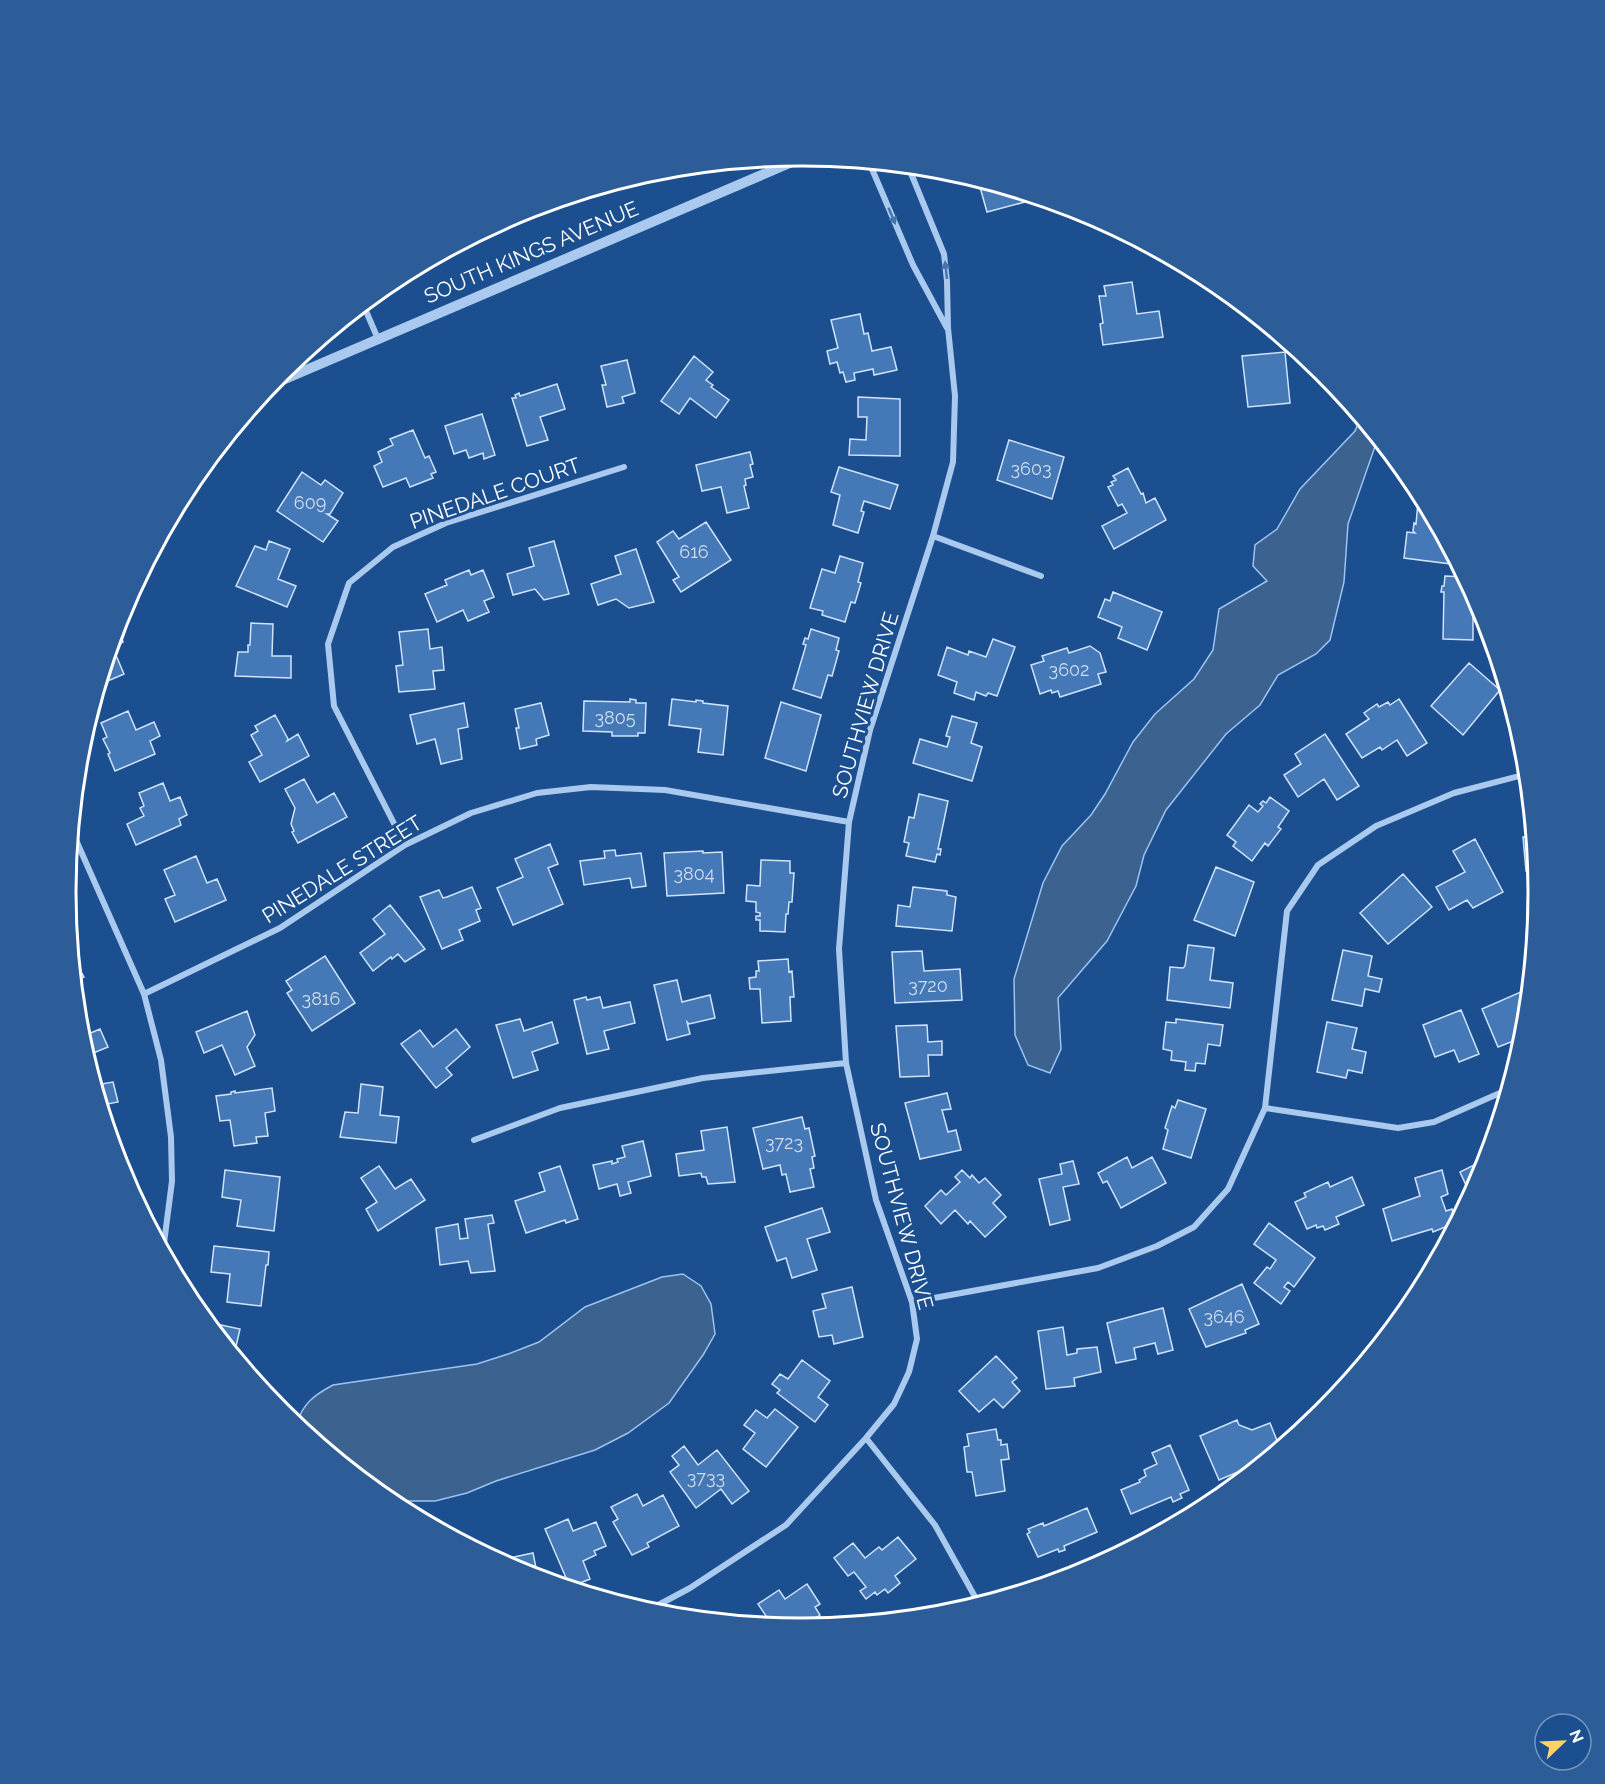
<svg xmlns="http://www.w3.org/2000/svg" width="1605" height="1784" font-family="Raleway,sans-serif">
  <style>
    .water { fill: #3c6290; stroke: #9cc4f0; stroke-width: 1.5 }
    .building { fill: #4478b7; stroke: #cfe3fa; stroke-width: 1.5 }
    .lines { fill: none; stroke-linecap: round; stroke-linejoin: round }
    .minor { stroke: #a9c9ee; stroke-width: 6 }
    .tertiary { stroke: #a9c9ee; stroke-width: 10 }
    .oneway { fill: #4674ac }
    .labels { text-anchor: middle; dominant-baseline: central; stroke-width: 6; stroke-linejoin: round; paint-order: stroke }
    .number-label { font-size: 18px; fill: #d0dded }
    .street-label { font-size: 21px; fill: #fff; stroke: #1b4f8f }
    .rim { fill: none; stroke: #fff; stroke-width: 3 }
  </style>
  <rect width="100%" height="100%" fill="#1b4f8f"/>
  <path class="water" d="M1361,417L1378,438L1348,524L1344,582L1330,640L1316,654L1278,675L1260,705L1226,734L1166,810L1144,855L1136,886L1107,941L1058,998L1061,1049L1050,1073L1028,1065L1015,1035L1014,979L1043,883L1062,846L1091,815L1105,794L1133,742L1155,714L1194,679L1213,650L1219,609L1267,581L1253,566L1255,545L1277,529L1300,489L1355,431Z
    M683,1274L701,1286L711,1304L715,1334L703,1355L669,1403L628,1433L595,1450L496,1481L467,1493L435,1501H389L297,1425C301,1404 316,1394 333,1385L477,1364L508,1354L539,1342L585,1307L662,1277Z"/>
  <path class="building" d="M974,178L1023,193L1025,202L987,212L980,187H976Z
    M1132,282L1137,314L1159,311L1163,337L1103,345L1100,324L1103,323L1099,296H1106L1104,286Z
    M860,314L864,334L868,333L872,351L891,347L897,370L874,375L873,369L854,373L855,380L846,382L843,372L840,373L837,362L830,364L827,351L838,348L831,320Z
    M1285,352L1290,403L1248,407L1242,356Z
    M694,356L713,372L706,380L713,385L711,387L729,400L716,418L690,398L679,414L661,401Z
    M627,360L635,393L622,397L624,403L607,407L602,385H606L601,366Z
    M557,384L565,409L540,417L548,440L527,446L512,398H516L515,395L519,393L520,396Z
    M858,397L900,399V456L849,455L850,439L866,440L867,417H858Z
    M482,414L495,455L484,459L483,453L469,458L466,450L454,454L445,426Z
    M413,430L425,458L429,456L436,472L431,474L433,478L410,487L406,478L383,487L374,466L382,462L378,452L393,445L390,439Z
    M1009,440L1064,457L1052,499L997,480Z
    M750,452L753,464L750,465L753,477L745,479L746,485L744,486L749,508L727,513L721,487L702,491L696,465Z
    M839,467L898,485L890,509L864,501L861,511L864,512L858,533L833,525L840,495L831,492Z
    M1128,468L1141,494L1143,493L1146,503L1155,498L1166,520L1114,549L1102,526L1127,513L1122,504L1118,506L1108,487L1113,485L1111,482L1116,480L1113,476Z
    M302,472L321,485L325,480L343,493L330,514H327L338,521L323,542L277,511Z
    M1418,502L1426,503L1438,526L1437,537L1444,538L1459,565L1404,558L1407,532L1415,533L1413,531L1414,523L1416,524Z
    M706,522L731,560L681,592L673,580L679,577L657,542L673,531L679,539Z
    M269,541L290,549L278,579L296,586L287,607L236,586L255,546L266,550Z
    M554,541L569,594L544,600L535,589L513,595L507,574L534,566L529,548Z
    M636,549L654,602L629,608L616,599L598,605L591,584L621,574L615,556Z
    M840,556L863,563L858,582L861,583L855,603L851,602L845,622L822,615L823,611L810,608L822,569L835,573Z
    M469,570L471,575L483,570L494,597L484,601L489,612L468,621L463,610L437,622L425,594L447,585L445,580Z
    M1445,576L1465,577L1478,602V616L1473,615V640L1443,639L1444,592H1441L1442,586H1444Z
    M1113,592L1162,612L1147,650L1118,638L1122,627L1098,617L1105,599L1110,601Z
    M251,623L273,624L272,656H291V678L235,676L238,652H248V645H250Z
    M118,624L123,642L114,646L117,653H115L124,674L103,683L101,678Z
    M428,629L430,649L442,647L444,670L433,671L435,689L399,692L396,666L403,665L399,632Z
    M811,629L839,638L836,650L839,651L832,676L828,675L821,698L793,689L806,645L803,644L805,638L808,639Z
    M993,639L1015,647L997,696L988,693L986,696L976,692L974,700L954,693L957,682L938,675L947,647L968,655L969,651L986,657Z
    M1090,646L1100,653L1106,672L1098,674L1101,684L1060,697L1058,691L1052,693L1051,690L1040,694L1031,665L1044,661L1042,656L1067,648L1069,653Z
    M1469,663L1500,690L1463,735L1431,706Z
    M630,699L636,700V703H646L645,733H638V736H612V732L583,731L584,701L630,702Z
    M672,699L696,702V700L703,701V703L728,706L723,755L698,752L701,729L669,725Z
    M1399,699L1427,743L1407,756L1397,740L1382,750L1380,747L1362,758L1346,734L1369,719L1364,713L1377,704L1379,707L1388,702L1390,705Z
    M781,702L821,715L806,771L765,758Z
    M464,703L468,727L458,729L462,759L441,764L435,739L417,744L410,715Z
    M541,703L549,735L536,739L537,745L520,749L516,728H519L515,709Z
    M128,711L136,730L154,722L160,736L150,741L155,754L115,771L108,754L110,753L103,739L107,737L101,723Z
    M275,715L288,739L287,741L298,734L309,756L260,782L249,762L262,755L251,735L258,731L255,726Z
    M952,716L977,723L971,743L982,747L972,781L913,763L920,739L947,747L950,737L946,736Z
    M1325,734L1359,786L1337,800L1324,779L1298,797L1284,775L1301,764L1295,754Z
    M304,779L317,803L334,793L347,817L298,843L292,832L294,831L291,824L295,808L285,789Z
    M163,783L170,801L180,797L187,815L179,819L181,825L136,845L127,824L144,816L140,808L144,806L139,793Z
    M919,794L948,801L938,849H941L940,855L937,854L935,862L906,856L909,843L904,842L909,817L914,818Z
    M1270,797L1289,811L1278,827L1281,829L1268,846L1265,843L1252,861L1233,846L1236,842L1227,835L1249,805L1258,812L1263,806L1260,804L1263,801L1266,803Z
    M1534,836L1537,871H1526L1523,837Z
    M1475,839L1503,892L1473,908L1467,900L1449,910L1436,887L1465,872L1453,851Z
    M550,844L558,864L548,868L563,904L513,925L497,888L523,877L515,859Z
    M615,850L616,856L641,853L646,886L632,888L630,878L584,885L580,861L605,858L604,851Z
    M703,851V853L722,852L724,893L667,896L664,853Z
    M196,856L207,883L217,879L226,900L175,922L165,899L175,895L164,870Z
    M761,860L790,861V873H794L792,902H789L788,914H786L785,932L760,931V920H756V916H760V913L756,912V902L746,901L747,885L760,886Z
    M1216,867L1254,882L1235,936L1194,920Z
    M1403,874L1432,907L1388,944L1360,913Z
    M472,887L481,908L476,910L480,921L459,930L463,940L442,949L420,897L439,890L443,898L447,897Z
    M913,887L947,891V895L956,897L952,931L896,926L898,905L910,907Z
    M390,905L425,949L405,962L398,954L392,959L391,957L373,971L360,953L385,934L373,919Z
    M1188,945L1214,948L1210,980L1233,983L1230,1008L1167,1000L1170,967L1183,968L1185,966Z
    M1343,950L1372,956L1368,976L1382,979L1379,992L1365,989L1362,1006L1332,1000Z
    M922,951L924,971L960,969L962,1000L895,1003L892,952Z
    M325,956L355,1003L312,1031L287,993L292,990L286,981Z
    M73,958L84,977L75,982Z
    M788,959L789,972L792,971L794,997H790L791,1021L762,1023L760,989H750L749,978L756,977V971H759L758,961Z
    M677,980L682,1002L710,995L715,1018L689,1024L687,1022L690,1034L667,1040L654,985Z
    M1530,988L1524,1037L1498,1047L1482,1009Z
    M586,997L587,1000L600,997L603,1008L630,1002L635,1023L604,1031L609,1049L587,1054L574,1000Z
    M1461,1010L1479,1054L1459,1062L1454,1050L1435,1057L1423,1025Z
    M247,1011L255,1035L247,1047L255,1066L235,1075L222,1045L204,1053L196,1032Z
    M520,1019L524,1031L552,1022L558,1043L532,1052L538,1070L513,1078L496,1025Z
    M1176,1019L1223,1025L1220,1046L1208,1044L1205,1064L1196,1063L1195,1071L1185,1070L1186,1062L1171,1060L1172,1051L1163,1049L1166,1022L1176,1023Z
    M1327,1022L1357,1028L1352,1049L1366,1052L1362,1073L1348,1070L1346,1078L1317,1072Z
    M927,1025L928,1042L942,1041V1055H928L929,1076L900,1077L896,1026Z
    M100,1029L108,1047L86,1056L81,1037Z
    M456,1029L470,1047L446,1068L452,1075L436,1088L401,1044L420,1030L433,1047Z
    M113,1082L118,1102L107,1104L113,1135L110,1136L95,1085Z
    M361,1084L383,1087L380,1115L399,1117L396,1143L340,1137L345,1112L358,1113Z
    M272,1088L275,1111L265,1113L268,1136L256,1137L257,1143L234,1146L230,1120L220,1121L216,1096L231,1094V1092L235,1091V1093Z
    M947,1093L951,1109L942,1110L948,1132L956,1130L961,1150L920,1159L905,1103Z
    M1178,1100L1206,1109L1191,1158L1163,1149L1168,1130L1165,1128L1172,1106L1175,1108Z
    M802,1117L805,1129L809,1128L815,1156L812,1157L814,1168L810,1169L814,1187L790,1192L786,1174L782,1175L780,1165L763,1169L753,1128Z
    M727,1127L735,1182L708,1184L706,1177H702L701,1173L679,1176L676,1154L704,1150L701,1131Z
    M643,1141L651,1176L628,1182L631,1193L620,1196L617,1184L599,1189L593,1165L612,1161V1164L618,1162L617,1159L625,1157L622,1146Z
    M1127,1157L1132,1168L1152,1157L1166,1183L1121,1208L1107,1181L1103,1183L1098,1173Z
    M1488,1158L1483,1174L1471,1196L1460,1172Z
    M1073,1161L1079,1184L1063,1187L1070,1220L1050,1225L1039,1179L1062,1174L1060,1164Z
    M379,1166L395,1189L411,1179L425,1200L378,1231L366,1209L377,1202L361,1178Z
    M560,1166L578,1219L566,1223L565,1220L526,1233L515,1201L545,1191L539,1173Z
    M225,1170L280,1177L274,1231L237,1226L241,1200L222,1197Z
    M962,1170L970,1178L972,1175L979,1183L985,1178L1001,1195L993,1203L1006,1217L985,1237L970,1221L968,1224L955,1210L941,1224L925,1206L941,1190L946,1195L960,1182L955,1177Z
    M1442,1170L1448,1194L1441,1197L1446,1211L1452,1209L1455,1223L1433,1232L1432,1229L1392,1241L1383,1209L1420,1196L1415,1178Z
    M1352,1177L1364,1205L1336,1217L1339,1224L1325,1230L1323,1226L1317,1228L1316,1225L1307,1229L1295,1202L1306,1197L1304,1193L1328,1182L1330,1187Z
    M822,1208L830,1232L807,1239L817,1270L792,1278L786,1258L777,1261L765,1227Z
    M492,1215L494,1223L488,1224L495,1271L471,1273L468,1261L440,1265L436,1228L458,1224L460,1239L468,1238L465,1219Z
    M1269,1223L1315,1258L1294,1287L1288,1282L1284,1287L1290,1291L1281,1304L1254,1283L1267,1267L1270,1269L1276,1260L1254,1244Z
    M214,1246L269,1252L268,1265H266L261,1306L227,1302L230,1274L211,1272Z
    M1242,1284L1259,1324L1245,1330L1246,1333L1206,1347L1189,1309Z
    M852,1287L863,1337L834,1344L832,1335L819,1337L813,1311L826,1308L822,1294Z
    M1163,1308L1173,1350L1158,1354L1155,1343L1134,1348L1136,1359L1116,1363L1107,1323Z
    M207,1322L240,1329L234,1355Z
    M1063,1327L1067,1355L1077,1353V1349L1097,1347L1101,1372L1074,1378L1075,1386L1046,1389L1038,1331Z
    M996,1356L1017,1378L1012,1382L1020,1391L1003,1408L994,1399L979,1412L959,1391Z
    M802,1360L830,1381L818,1397L828,1405L815,1422L777,1393L780,1390L772,1384L780,1374L788,1379Z
    M775,1409L798,1427L766,1467L743,1449L755,1433L744,1425L756,1410L767,1418Z
    M1237,1420L1239,1425L1252,1430L1270,1423L1280,1448L1266,1460L1219,1480L1200,1436Z
    M996,1429L998,1440H1001V1445L1007,1444L1009,1459L1001,1460L1005,1491L976,1496L972,1472H967L964,1447L969,1446L967,1434Z
    M1170,1445L1189,1490L1180,1494L1182,1498L1173,1502L1171,1497L1131,1514L1121,1490L1140,1482L1139,1480L1146,1476L1144,1470L1157,1464L1152,1453Z
    M684,1446L698,1465L717,1450L749,1491L732,1504L721,1489L696,1508L670,1472L679,1465L672,1456Z
    M637,1494L643,1506L663,1495L679,1526L647,1543L649,1547L632,1555L613,1522L618,1519L611,1507Z
    M1087,1508L1097,1532L1064,1546L1065,1550L1059,1552L1058,1549L1038,1557L1027,1534L1030,1532L1028,1529L1043,1523L1044,1526Z
    M568,1519L573,1531L596,1522L606,1546L594,1551L596,1555L583,1561L590,1579L570,1587L545,1529Z
    M898,1537L916,1559L895,1576L900,1583L888,1593L885,1589L877,1595L875,1592L866,1599L860,1591L866,1587L854,1572L848,1576L834,1558L853,1543L865,1558L879,1547L882,1550Z
    M533,1553L538,1578L520,1572L496,1559L504,1557V1559Z
    M807,1584L820,1604L815,1607L820,1615L801,1628L772,1625L758,1604L779,1590L785,1599Z"/>
  <g class="lines">
    <path class="minor" d="M869,162L913,265L947,328
      M363,304L378,339
      M933,536L1041,576
      M72,831L144,994L161,1060L171,1137L172,1181L163,1251
      M405,845L334,706L328,644L349,583L393,547L446,523L624,467
      M144,994L280,928L405,845L471,813L537,793L591,787L665,790L849,822
      M1265,1108L1398,1128L1434,1122L1509,1089
      M474,1140L560,1108L703,1078L846,1063
      M912,1302L1098,1268L1157,1246L1194,1227L1228,1189L1265,1108L1287,911L1318,865L1376,826L1454,793L1527,774
      M866,1438L935,1525L979,1604
      M647,1611L690,1588L786,1525L866,1438L894,1404L909,1372L917,1339L912,1302L876,1200L846,1063L839,949L849,822L870,730L933,536L953,462L955,396L948,328L947,281L944,254L908,166"/>
    <path class="tertiary" d="M271,385L806,156"/>
  </g>
  <defs><path id="oneway-solid" d="M-6-.8H1V-3.2L6.5 0L1 3.2V.8H-6Z" transform="scale(1.5)"/></defs>
  <g class="oneway">
    <use href="#oneway-solid" transform="translate(892 216) rotate(67)"/>
    <use href="#oneway-solid" transform="translate(946 270) rotate(-96)"/>
  </g>
  <g class="labels">
    <g class="number-label">
      <text x="1031" y="468">3603</text>
      <text x="310" y="502">609</text>
      <text x="694" y="551">616</text>
      <text x="1069" y="669">3602</text>
      <text x="615" y="717">3805</text>
      <text x="694" y="873">3804</text>
      <text x="928" y="985">3720</text>
      <text x="321" y="998">3816</text>
      <text x="784" y="1142">3723</text>
      <text x="1224" y="1316">3646</text>
      <text x="706" y="1477">3733</text>
    </g>
    <g class="street-label">
      <text transform="translate(531 252) rotate(-23)">SOUTH KINGS AVENUE</text>
      <text transform="translate(495 493) rotate(-19)">PINEDALE COURT</text>
      <text transform="translate(865 705) rotate(-74)">SOUTHVIEW DRIVE</text>
      <text transform="translate(342 869) rotate(-32)">PINEDALE STREET</text>
      <text transform="translate(902 1216) rotate(75)">SOUTHVIEW DRIVE</text>
    </g>
  </g>
  <path d="M0 0H1605V1784H0ZM76 892a726 726 0 1 1 1452 0a726 726 0 1 1-1452 0Z" fill="#2d5d98" fill-rule="evenodd"/>
  <path class="rim" d="M76 892a726 726 0 1 1 1452 0a726 726 0 1 1-1452 0Z"/>
  <g transform="translate(1563 1742) rotate(67)"><circle r="28" fill="#1b4f8f" stroke="#7695bc" stroke-width="1.5"/>
  <path d="M0-4.5L10 22L0 15L-10 22Z" fill="#ffd166"/>
  <text y="-9" font-size="16" font-weight="bold" text-anchor="middle" fill="#ffffff">N</text>
  </g>
</svg>
